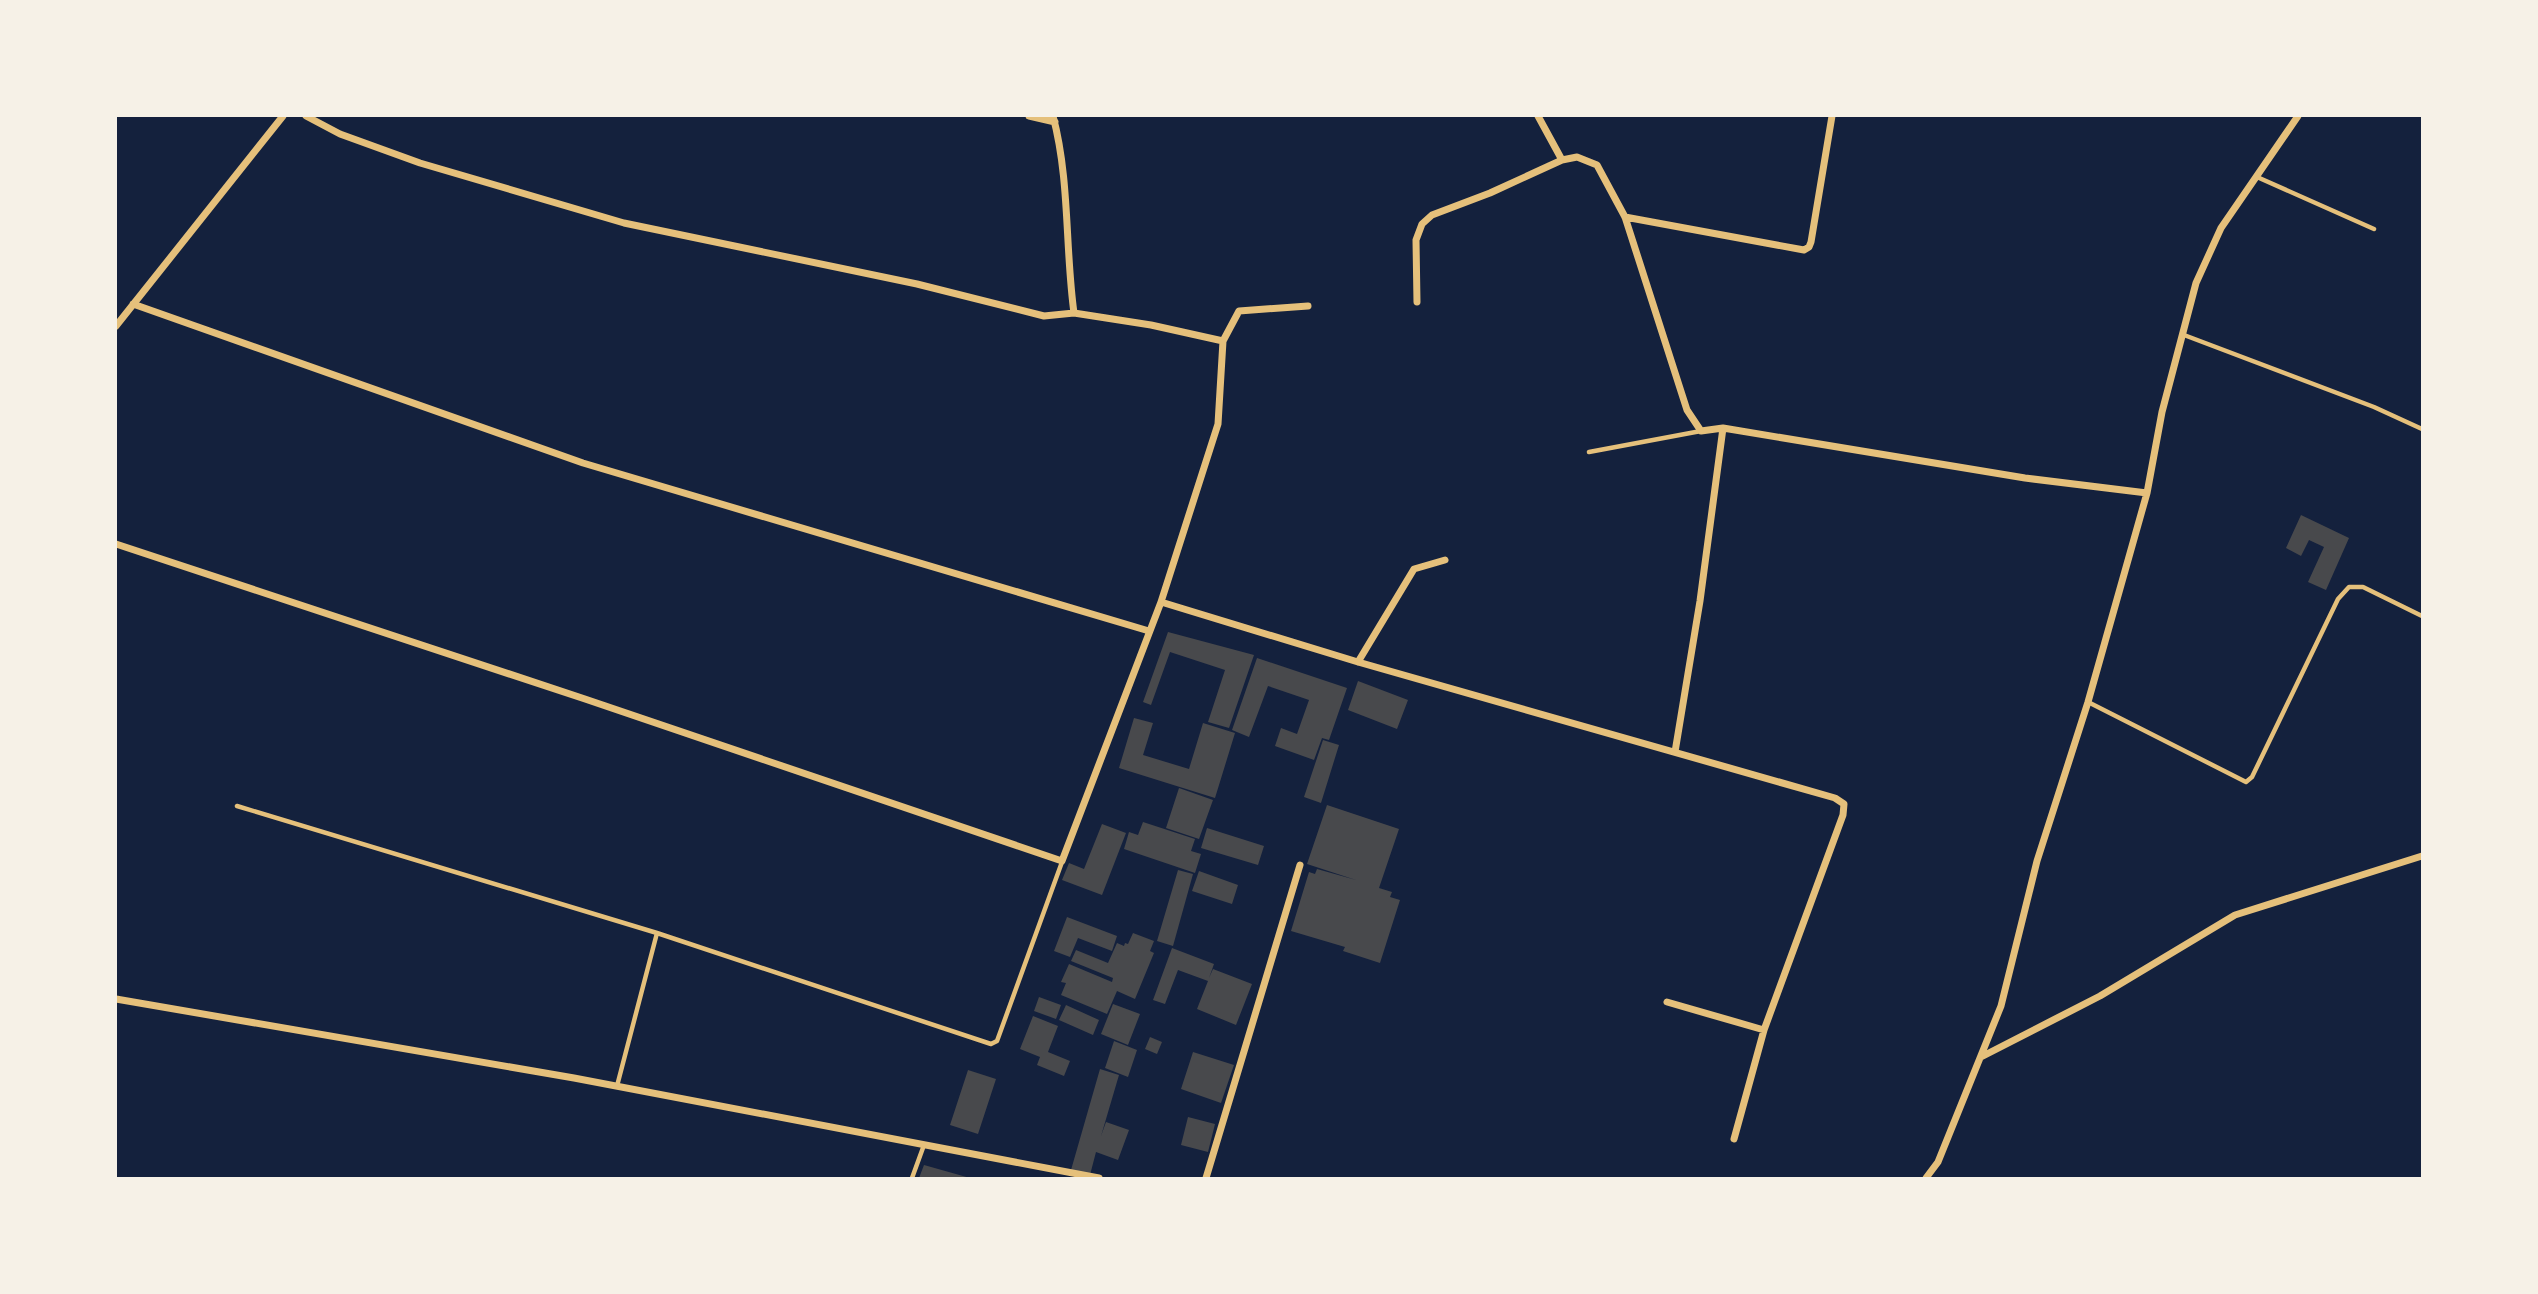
<svg xmlns="http://www.w3.org/2000/svg" width="2538" height="1294" font-family="'PT Sans',sans-serif">
  <style>
    .building { fill: #48494c }
    .lines { fill: none; stroke-linecap: round; stroke-linejoin: round }
    .service { stroke: #e5c07b; stroke-width: 4.5 }
    .minor { stroke: #e5c07b; stroke-width: 7 }
  </style>
  <rect width="100%" height="100%" fill="#14213d"/>
  <path class="building" d="M2301,515L2349,538L2326,590L2308,582L2324,547L2309,540L2301,556L2286,548Z
    M1168,632L1254,655L1229,728L1208,722L1225,670L1170,652L1151,705L1143,702Z
    M1257,658L1347,688L1329,740L1322,738L1314,760L1275,746L1281,728L1297,734L1309,700L1268,686L1249,737L1232,730Z
    M1358,681L1408,700L1397,729L1348,710Z
    M1134,718L1153,723L1143,755L1189,769L1203,723L1235,733L1215,798L1119,768Z
    M1323,740L1339,745L1321,803L1304,797Z
    M1179,788L1213,800L1199,839L1166,828Z
    M1327,805L1399,829L1379,888L1392,892L1390,897L1400,900L1380,963L1343,951L1345,947L1291,931L1309,872L1315,874L1317,869L1356,880L1307,864Z
    M1143,822L1195,839L1191,851L1201,854L1195,873L1124,849L1129,832L1138,835Z
    M1102,824L1126,833L1102,895L1062,880L1069,863L1084,869Z
    M1207,828L1264,846L1258,865L1201,848Z
    M1178,870L1193,874L1173,946L1157,941Z
    M1199,871L1238,885L1232,904L1192,891Z
    M1067,917L1117,936L1112,951L1078,938L1070,957L1054,951Z
    M1133,933L1154,941L1150,951L1154,953L1135,999L1117,991L1107,1014L1061,995L1066,983L1061,982L1069,964L1112,982L1113,978L1071,961L1076,950L1108,963L1117,943L1124,946L1125,943L1128,944Z
    M1172,948L1214,964L1209,978L1213,969L1252,984L1236,1025L1197,1009L1208,981L1178,970L1165,1004L1153,1000Z
    M1039,997L1061,1005L1056,1019L1034,1011Z
    M1113,1004L1140,1014L1128,1045L1101,1034Z
    M1066,1005L1099,1020L1093,1035L1059,1020Z
    M1033,1016L1058,1026L1048,1052L1070,1061L1064,1076L1037,1065L1040,1057L1020,1049Z
    M1150,1037L1162,1042L1157,1054L1145,1049Z
    M1114,1041L1137,1050L1128,1077L1105,1068Z
    M1193,1052L1234,1065L1221,1103L1181,1089Z
    M1100,1069L1119,1075L1101,1136L1106,1122L1129,1130L1118,1160L1096,1152L1090,1175L1071,1170Z
    M968,1070L996,1079L978,1134L950,1125Z
    M1188,1117L1215,1124L1208,1152L1181,1145Z
    M924,1165L970,1178H919Z"/>
  <g class="lines">
    <path class="service" d="M2257,177L2374,229
      M2184,335L2374,407L2422,429
      M1589,452L1701,431
      M2088,702L2246,782L2252,777L2338,599L2349,587H2363L2422,616
      M237,806L657,933L991,1044L997,1041L1062,862
      M617,1086L657,933
      M912,1178L924,1145"/>
    <path class="minor" d="M306,116L340,134L420,163L624,223L917,284L1044,316L1074,313
      M1029,116L1055,122
      M1053,116C1070,180 1065,248 1074,313L1151,325L1223,341L1239,311L1308,306
      M1538,116L1562,160
      M1625,217L1804,250L1809,247L1811,242L1832,116
      M1417,302L1416,240L1422,224L1432,215L1490,193L1562,160L1577,157L1597,165L1625,217L1687,410L1701,431L1723,428L2025,478L2147,493L2088,702L2037,861L2001,1006L1938,1162L1926,1178
      M133,304L583,463L1149,631
      M116,326L283,116
      M1223,341L1218,424L1161,602L1358,662L1835,798L1844,804L1843,815L1764,1030L1734,1139
      M2147,493L2162,412L2196,283L2221,228L2298,116
      M116,544L585,699L1062,861L1161,602
      M1358,662L1414,569L1445,560
      M1675,752L1700,601L1723,428
      M116,999L574,1078L1099,1178
      M1667,1002L1764,1030
      M1981,1057L2100,996L2235,915L2422,856
      M1206,1178L1300,865"/>
  </g>
  <rect width="2538" height="1294" fill="none" stroke="#f6f1e7" stroke-width="234"/>
</svg>
